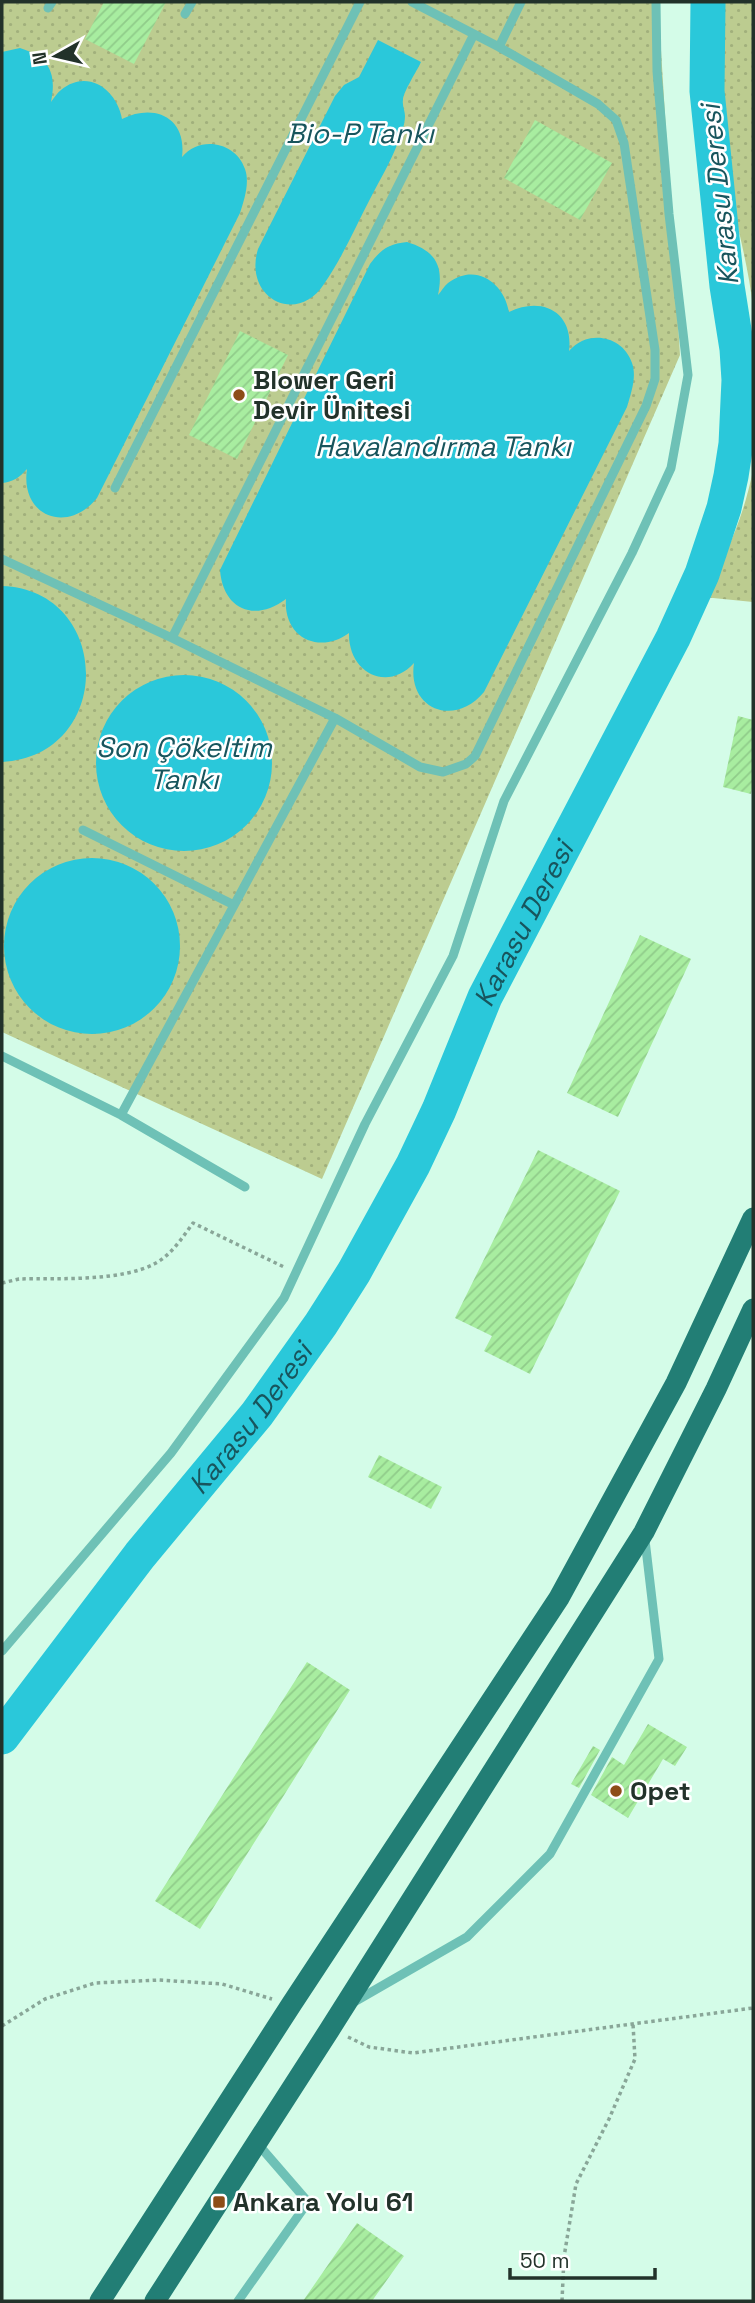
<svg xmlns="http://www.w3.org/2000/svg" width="755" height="2303" font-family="'Space Grotesk',sans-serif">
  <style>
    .grass { fill: url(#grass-dots) }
    .water { fill: #2ac8da }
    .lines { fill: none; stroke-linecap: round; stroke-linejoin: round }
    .river { stroke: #2ac8da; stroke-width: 35 }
    .building { fill: url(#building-hatch) }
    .path { stroke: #89a698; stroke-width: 3.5; stroke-dasharray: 3.5 3.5; stroke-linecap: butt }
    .service { stroke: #6ec1b6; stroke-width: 9 }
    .trunk { stroke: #227e75; stroke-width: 21 }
    .poi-dot { fill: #8d4d17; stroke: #fff; stroke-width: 2.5 }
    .labels { text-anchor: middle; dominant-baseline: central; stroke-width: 5; stroke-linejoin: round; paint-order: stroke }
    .poi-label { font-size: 26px; font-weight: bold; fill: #22322a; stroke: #fff; text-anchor: start }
    .water-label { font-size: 28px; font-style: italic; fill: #18555d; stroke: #fff }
  </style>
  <defs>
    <pattern id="grass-dots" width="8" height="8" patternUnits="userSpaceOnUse" patternTransform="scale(1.75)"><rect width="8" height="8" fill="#bccc90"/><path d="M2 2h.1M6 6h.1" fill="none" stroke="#a1b07c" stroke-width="1.8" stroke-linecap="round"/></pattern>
    <pattern id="building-hatch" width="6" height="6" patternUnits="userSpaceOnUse" patternTransform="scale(1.75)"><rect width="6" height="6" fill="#a8eda0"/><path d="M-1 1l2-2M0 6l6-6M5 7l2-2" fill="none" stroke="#90cc8a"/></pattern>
  </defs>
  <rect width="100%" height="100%" fill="#d4fce8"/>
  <path class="grass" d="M2,2H658L680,355L322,1179L2,1032Z
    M708,2H753V308C749,269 738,231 731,193C720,129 711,66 708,2Z
    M753,470V602L703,597C726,557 744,516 753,470Z"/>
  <path class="water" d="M378,40L421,62C417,71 403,92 403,100C402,105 405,111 405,116C405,125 401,134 398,142C391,162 379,181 370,199C355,228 342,258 324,284C297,326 243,298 258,249L335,96L344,85L359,77Z
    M20,48C49,57 57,73 51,102C54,98 57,93 61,90C88,68 117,90 122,119C154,103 187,117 182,157C200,135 236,142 245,169C250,183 244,200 240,213L97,498C67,535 20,516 27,469C20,477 13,482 2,483V52Z
    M407,242C436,251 444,266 438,295C441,292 444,286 448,283C476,262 504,283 509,312C541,296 574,311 569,351C587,329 623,335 632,363C637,377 631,393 627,407L484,692C454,728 407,709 414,663C387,693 348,672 349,633C319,655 283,637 286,599C254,623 223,609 220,570L370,264C381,249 389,244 407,242Z
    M2,586C113,590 115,756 2,762Z
    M96 763a88 88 0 1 1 176 0a88 88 0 1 1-176 0Z
    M4 946a88 88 0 1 1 176 0a88 88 0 1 1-176 0Z"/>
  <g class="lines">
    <path class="river" id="s1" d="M2,1737L140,1555L257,1414L321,1324L354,1272L413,1165L439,1110L485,997L673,638L702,574L724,508L731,476L736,444L739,380L737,349L727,286L707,91L708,2"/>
  </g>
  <path class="building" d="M104,2H166L134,64L85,39Z
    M535,120L612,163L580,220L504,178Z
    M240,331L288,355L237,459L189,435Z
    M738,716L753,720V782L751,794L723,787Z
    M640,935L691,959L618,1117L567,1093Z
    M538,1150L620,1191L530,1374L484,1351L492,1336L455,1318Z
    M379,1455L442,1487L431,1509L368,1477Z
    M307,1662L350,1690L200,1929L155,1901Z
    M648,1724L687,1747L675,1766L663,1759L628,1818L591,1795L612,1757L624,1765Z
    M593,1746L600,1750L579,1788L571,1784Z
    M357,2223L404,2256L372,2301H303Z"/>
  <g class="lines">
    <path class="path" d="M2,1283L19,1279C58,1278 122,1282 156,1263C172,1254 182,1238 193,1223L284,1267
      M2,2026L45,1999L95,1983L159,1980L222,1984L272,1999
      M348,2037L369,2047L413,2053L753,2008
      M562,2301L564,2257L576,2184L609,2119L635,2059L633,2024"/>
    <path class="service" d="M48,8L52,2
      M185,14L192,2
      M499,47L521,2
      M115,488L360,2
      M2,559L172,638L335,718L420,767L443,772L466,764L475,756L646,406L655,379V350L624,143L616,120L598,104L499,47L412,2
      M172,638L474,34
      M83,830L234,905
      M2,1056L121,1115L245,1187
      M121,1115L335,718
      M2,1651L171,1453L284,1298L365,1124L453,956L504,801L632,553L671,468L688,375L669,214L657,71L656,2
      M354,2002L467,1937L550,1854L659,1659L645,1540
      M238,2301L308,2202L257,2143"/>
    <path class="trunk" d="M100,2301L291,2005L559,1598L676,1383L753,1218
      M155,2301L330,2029L644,1532L716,1389L753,1309"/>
  </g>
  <g class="poi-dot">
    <circle cx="239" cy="395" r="7"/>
    <circle cx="616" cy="1791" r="7"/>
    <rect x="212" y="2195" width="14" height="14" rx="3.5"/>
  </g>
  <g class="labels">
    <g class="poi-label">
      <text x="253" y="380">Blower Geri<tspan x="253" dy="30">Devir Ünitesi</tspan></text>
      <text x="630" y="1791">Opet</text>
      <text x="233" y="2202">Ankara Yolu 61</text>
    </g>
    <g class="water-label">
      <text x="360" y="133">Bio-P Tankı</text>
      <text transform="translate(719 195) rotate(-96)">Karasu Deresi</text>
      <text x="443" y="446">Havalandırma Tankı</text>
      <text x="184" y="747">Son Çökeltim<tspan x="184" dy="32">Tankı</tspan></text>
      <text stroke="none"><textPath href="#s1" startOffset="971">Karasu Deresi</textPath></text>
      <text stroke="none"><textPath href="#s1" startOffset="404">Karasu Deresi</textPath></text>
    </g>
  </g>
  <rect width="755" height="2303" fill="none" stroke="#22322a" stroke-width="7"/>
  <g transform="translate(56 56) rotate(262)" stroke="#ffffff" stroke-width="5" paint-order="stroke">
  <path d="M0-5L12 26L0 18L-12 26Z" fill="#22322a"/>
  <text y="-10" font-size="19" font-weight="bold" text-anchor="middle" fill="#22322a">N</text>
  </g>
  <path d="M510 2268v10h145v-10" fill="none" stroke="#22322a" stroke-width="3.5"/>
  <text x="520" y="2268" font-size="21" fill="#22322a" stroke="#ffffff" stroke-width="5" paint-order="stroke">50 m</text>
</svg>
